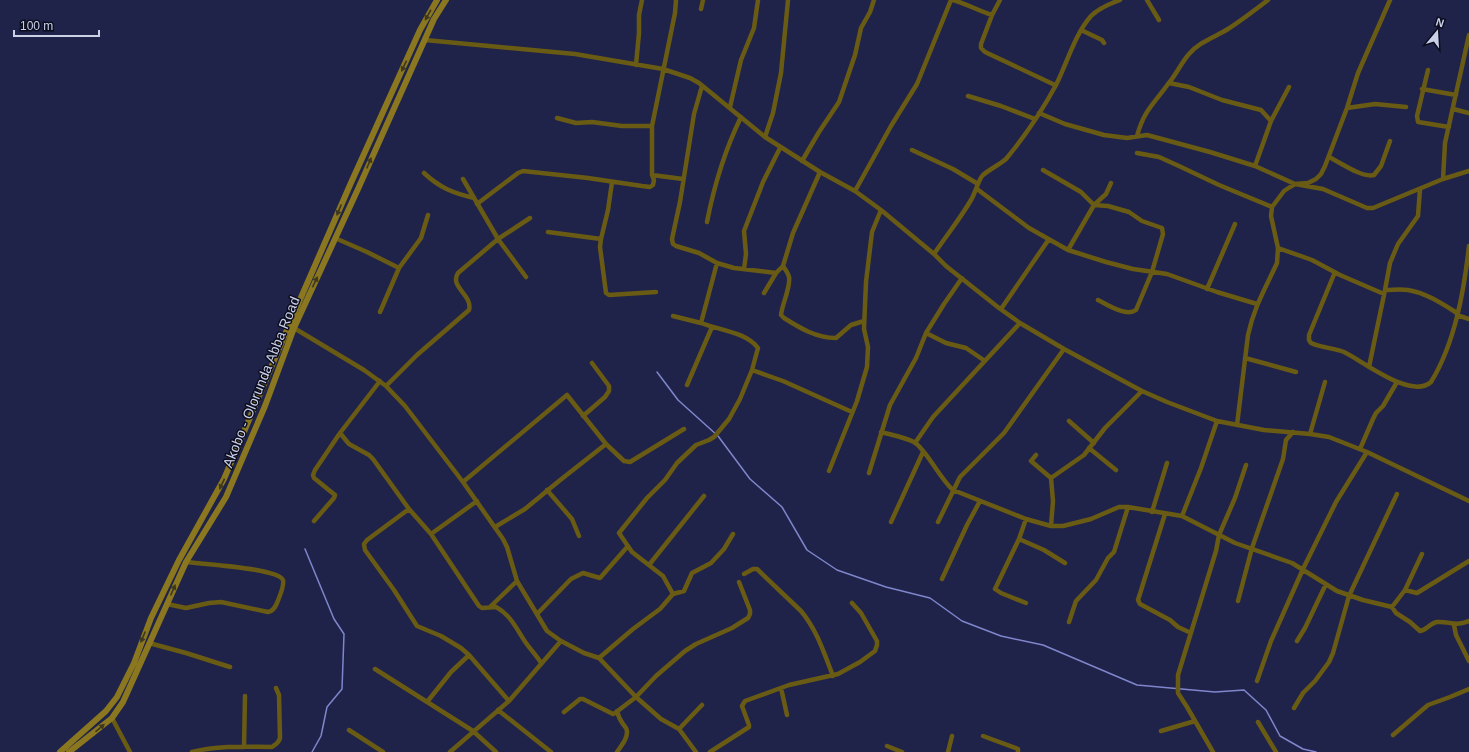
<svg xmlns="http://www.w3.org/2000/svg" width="1469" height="752" font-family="Helvetica,sans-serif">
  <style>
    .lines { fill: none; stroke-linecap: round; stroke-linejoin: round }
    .stream { stroke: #7f86cc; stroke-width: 1.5 }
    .minor { stroke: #695b14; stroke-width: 4.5 }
    .secondary { stroke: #8a771f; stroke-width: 6 }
    .oneway { fill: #3e381f }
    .labels { text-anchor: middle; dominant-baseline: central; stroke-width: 3; stroke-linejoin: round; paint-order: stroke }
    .street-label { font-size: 14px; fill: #cbd0e9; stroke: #0c0e1f }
  </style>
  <rect width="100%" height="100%" fill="#1f2349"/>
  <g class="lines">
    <path class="stream" d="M657,372L678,400L718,436L750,479L782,507L807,550L837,570L886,587L930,598L962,621L1001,636L1043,645L1137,685L1215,692L1244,690L1266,710L1280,736L1303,749L1316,752
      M305,549L334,619L344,634L342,689L327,707L321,736L312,752"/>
    <path class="minor" d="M953,0C967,4 979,11 992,15
      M1000,0L992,15L981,44V48L985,52L1055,85
      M1147,0L1159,20
      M701,9L703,0
      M1081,30L1102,40L1104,43
      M425,40L575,54L663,69L690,78L699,83L765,137L820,172L855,191L881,210L934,254L946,266L999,308L1020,323L1064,349L1142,391L1167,402L1217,421L1264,430L1310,434L1329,437L1367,452L1469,501
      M636,65L639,33V15L642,0
      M1428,70L1417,116L1418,122L1449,127
      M1169,83L1189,87L1222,100L1261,110L1271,121
      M702,86L694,114L680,202L672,239L673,244L676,246L699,253L717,263
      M1422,89L1456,95
      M968,96L1001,106L1035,119
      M730,107L741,60L754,28L758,0
      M1347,108L1375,104L1406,107
      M1453,109L1469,113
      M1039,113L1065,124L1104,135L1127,138L1147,135L1210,152L1255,166L1295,184L1323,189L1367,208H1373L1443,179L1469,171
      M557,118L576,123L592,122L622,126H652
      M1137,136C1144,110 1153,105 1168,84C1176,75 1181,63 1189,54C1199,42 1215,37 1228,29C1242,20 1255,10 1268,0
      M765,137L773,113L781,73L788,0
      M912,150L953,169L978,184
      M1137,153L1159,157L1179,166L1219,185L1272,207
      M1329,157C1341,163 1362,178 1374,175L1381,166L1390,141
      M802,161L819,132L839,102L855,55L861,28L870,12L874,0
      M1255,166L1271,121L1289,87
      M1043,170L1081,192L1094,205L1108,206L1129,212L1142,221L1162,228L1163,234L1152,272L1136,310C1126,317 1108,305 1098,300
      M424,173C440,188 453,193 474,198
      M652,175L683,179
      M463,179L498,239L526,277
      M1443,179L1445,143L1469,35
      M612,182L608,210L601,239L600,247L606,293L609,295L656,292
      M977,189L1029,228L1068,250L1106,262L1133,269L1167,274L1217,292L1257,304
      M855,191L891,126L917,84L951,0
      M477,204L518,173L523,171L588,178L642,186L650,187L653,185L654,180L652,175V126L675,13L676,0
      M707,222C714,186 725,150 741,117
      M548,232L601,239
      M335,238L367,252L399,268
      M1278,248L1312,260L1340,275L1384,294
      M1068,250L1094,205L1106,194L1111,183
      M934,254C946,236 960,219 971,200C975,194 979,178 983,175C990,169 999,165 1006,159C1025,136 1042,111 1056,85C1067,63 1075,34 1091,16C1099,8 1109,4 1120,0
      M783,266C785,269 788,273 789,277C791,287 782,304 781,315L784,318C800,328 816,338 836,338L851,325L864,321
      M744,269L746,254L744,231L763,182L780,148
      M1335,272L1309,335V340L1311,343C1322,348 1334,348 1344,352C1363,361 1411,400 1431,382C1455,343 1464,291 1469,246
      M1207,289L1235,224
      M1385,290C1393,290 1400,289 1408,290C1426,293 1441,303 1457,313
      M764,293L776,273L783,266L793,233L820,172
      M1001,309L1049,239
      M380,312L399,268L421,238L428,215
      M1457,315L1469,319
      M673,316L701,323
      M294,328L364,370L386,386L405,406L463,482L503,539L507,547L517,581L547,631L561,641L584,653L599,658L636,697L661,719L679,729L696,752
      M926,333L946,343L966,348L985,361
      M1245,358L1296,372
      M1369,367L1385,290L1390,263L1398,244L1418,216L1420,189
      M752,370L783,381L852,412
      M687,385L712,327
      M386,386L417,355L469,310C473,295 449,287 458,273L498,239L530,218
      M583,416L605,397L609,391V386L592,363
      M1069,421L1094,443
      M1237,425L1248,335C1254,307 1265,289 1277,263L1278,248L1271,216L1272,207L1284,191L1290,187L1295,184L1308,183L1316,179L1321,174L1325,166L1347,108L1358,73L1390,0
      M881,432C892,435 904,437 914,442C925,448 941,480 953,490L1026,519L1051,526H1063L1091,519L1119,507H1128L1182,516L1235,543L1292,563L1337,591L1363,600L1392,607L1396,613L1410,622L1420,631C1427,630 1430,623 1437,622C1451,621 1453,627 1469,621
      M340,433L349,444L369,455L373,459L409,509L431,534L479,606L482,608L496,607C511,615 517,630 526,643C531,650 537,656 541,663
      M1310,434L1325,382
      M915,443L933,417L1020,323
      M1089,448L1116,470
      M1360,449L1373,419L1376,413L1383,406L1397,382
      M1036,455L1031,461L1051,478L1053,501L1051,526
      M829,471L857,401L867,367L868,347L864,329L866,282L872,232L881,210
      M869,473L890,405L916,358L926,333L944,304L962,278
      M1051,478L1084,455L1105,428L1142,391
      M463,482L567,395L606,444L624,461L630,462L684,429
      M547,490L572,519L579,536
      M409,509L367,540L364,544L365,550L394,590L417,626L441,636L461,648L469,655L509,701
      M1152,512L1167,463
      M1165,514L1138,600L1140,604L1170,620L1178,627L1191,633
      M1182,516L1201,468L1217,421
      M1026,519L1019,539L995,589L1001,593L1026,603
      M314,521L334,498L335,495L314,478L313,475L315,470L340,433L380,381
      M891,522L923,452
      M938,522L960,477L1004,433L1064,349
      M495,527L525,509L559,481L606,444
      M431,534L477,501
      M1019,539L1044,550L1065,563
      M649,565L704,496
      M744,574L753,569H757L801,611C817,630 824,653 833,676
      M942,579L967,525L980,501
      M1405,590L1422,554
      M673,594L663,576L632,552L619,533L647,498L665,480L677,463L696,445L709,440L714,437L729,419L740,399L752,370L758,348C746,332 719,330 701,323L717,263L734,268L776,273
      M1238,601L1252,548L1283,459L1286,440L1293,432
      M167,604L186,608L209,603L221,602L268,612C275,611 277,603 279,598C281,593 284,584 283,580C278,568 201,564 186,562
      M490,607L517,581
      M1392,607L1405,590L1417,593L1469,561
      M537,614L571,579L583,573L600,578L628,546
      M1069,622L1076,601L1096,580L1108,558L1114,552L1128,507
      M1454,625L1456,635L1469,661
      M1297,641L1305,628L1326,584
      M149,643L186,653L230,667
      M599,658L633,629L660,609L673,594L684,591L692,573L711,563L724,549L733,534
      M375,669L473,731L496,752
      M1257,681L1271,641L1303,569L1336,502L1367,452
      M781,688L787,715
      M427,702L451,672L469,655
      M1294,708L1303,693L1315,681L1329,662L1333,653L1349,596L1397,494
      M498,710L551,752
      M617,711C619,720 621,721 626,728C630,736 621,746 617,752
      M564,712L580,699H583L613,714L615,713L636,697L656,676L685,651L696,644L732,628L748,618L750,614V610L739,582
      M112,718L130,752
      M1258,722L1276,752
      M679,729L702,705
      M349,730L383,752
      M1161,731L1195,721
      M1393,735L1428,705L1450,697L1469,689
      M983,736L1018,749V752
      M887,746L902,752
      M244,747L245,696
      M192,752C217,745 246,747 272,747C276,744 279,743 280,738L279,695L276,688
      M450,752L509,701L561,641
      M710,752L749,727V725L742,706L745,701L789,685L838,674L860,662L875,651L877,645V641L861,613L852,603
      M948,752L952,736
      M1213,752L1187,707L1178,693V675L1216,551L1219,535L1235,498L1246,465"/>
    <path class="secondary" d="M60,752L106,711L117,697L134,663L151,618L179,560L224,479L289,325L350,185L420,30L437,0
      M69,752L112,718L123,702L186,562L226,497L265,406L294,328L358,189L434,19L446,0"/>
  </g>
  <defs><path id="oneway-solid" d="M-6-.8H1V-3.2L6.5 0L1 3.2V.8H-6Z"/></defs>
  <g class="oneway">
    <use href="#oneway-solid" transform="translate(428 15) rotate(119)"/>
    <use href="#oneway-solid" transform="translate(404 66) rotate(115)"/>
    <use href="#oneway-solid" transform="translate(369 163) rotate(-67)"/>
    <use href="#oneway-solid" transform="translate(339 210) rotate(113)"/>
    <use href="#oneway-solid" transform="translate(315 282) rotate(-65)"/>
    <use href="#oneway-solid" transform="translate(222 484) rotate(115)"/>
    <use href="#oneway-solid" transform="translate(173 590) rotate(-66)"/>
    <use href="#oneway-solid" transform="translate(143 637) rotate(113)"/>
    <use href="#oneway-solid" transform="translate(100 728) rotate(-41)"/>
  </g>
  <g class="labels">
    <g class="street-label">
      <text transform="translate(261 382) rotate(-68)">Akobo - Olorunda Abba Road</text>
    </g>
  </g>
  <g transform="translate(1437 32) rotate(18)" stroke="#0c0e1f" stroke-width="3" paint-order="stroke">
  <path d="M0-3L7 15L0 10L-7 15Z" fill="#cbd0e9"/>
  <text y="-6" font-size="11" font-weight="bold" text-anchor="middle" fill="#cbd0e9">N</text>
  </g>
  <path d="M14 30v6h85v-6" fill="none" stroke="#cbd0e9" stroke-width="2"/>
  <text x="20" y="30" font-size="12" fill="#cbd0e9" stroke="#0c0e1f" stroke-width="3" paint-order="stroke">100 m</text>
</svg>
